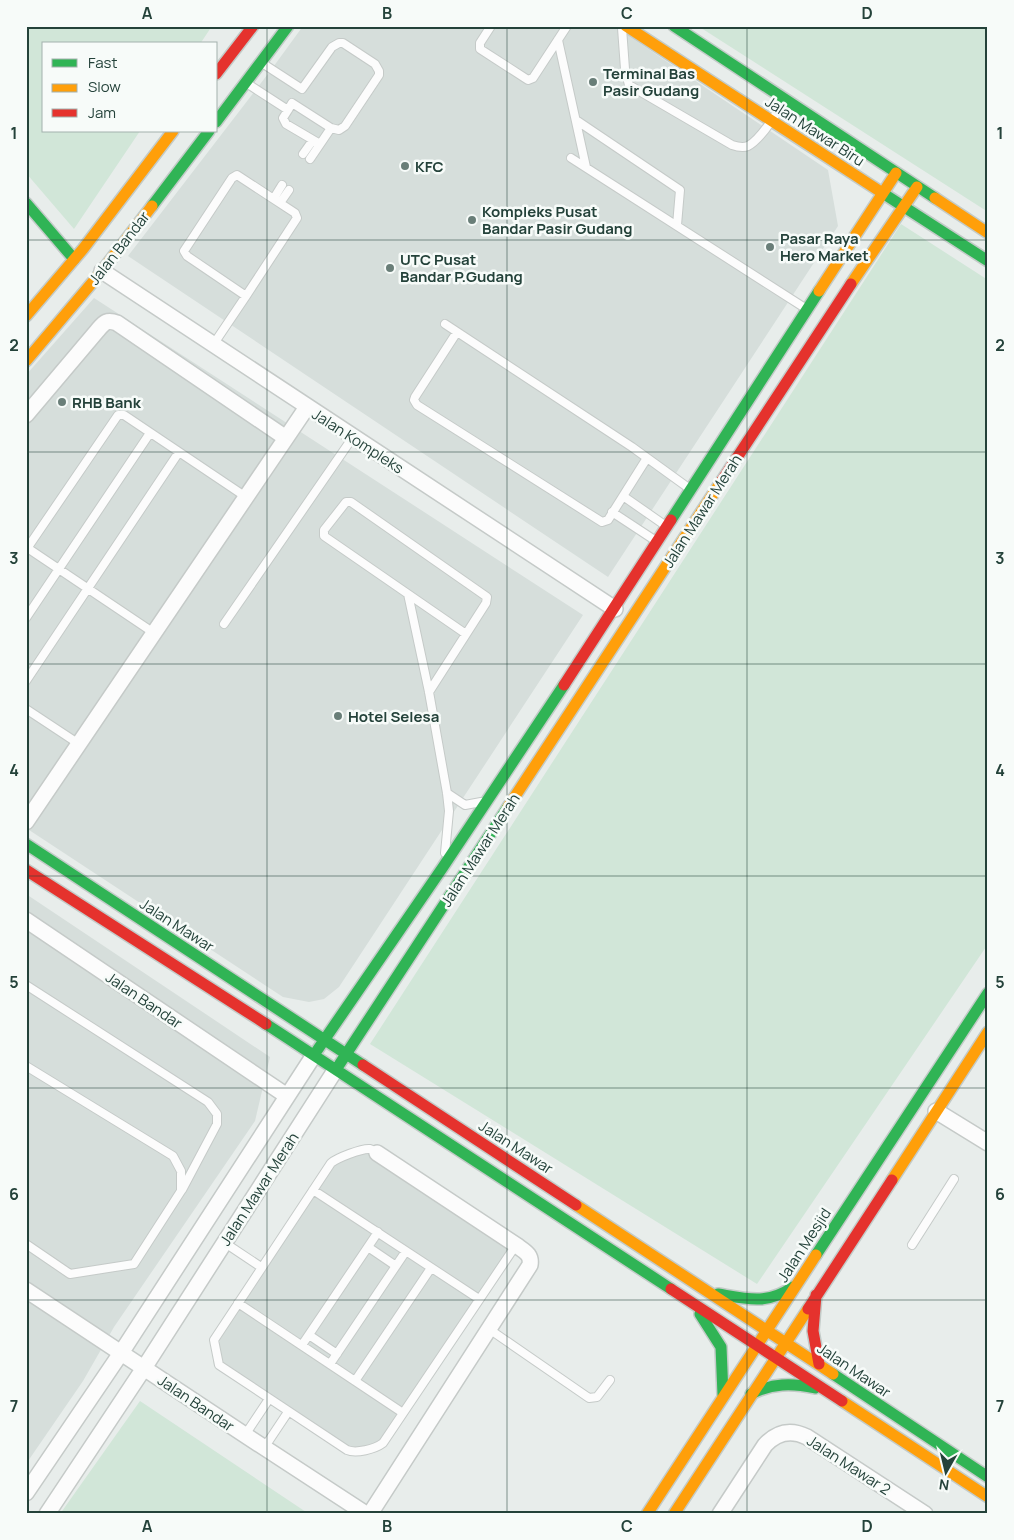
<svg xmlns="http://www.w3.org/2000/svg" width="1014" height="1540" font-family="Manrope,sans-serif">
  <style>
    .built { fill: #d6dedb }
    .green { fill: #d1e6d8 }
    .lines { fill: none; stroke-linecap: round; stroke-linejoin: round }
    .lane-casing { stroke: #c5cac8; stroke-width: 10 }
    .street-casing { stroke: #c5cac8; stroke-width: 18 }
    .fast-casing { stroke: #c3cbc8; stroke-width: 14 }
    .slow-casing { stroke: #c3cbc8; stroke-width: 14 }
    .jam-casing { stroke: #c3cbc8; stroke-width: 14 }
    .lane { stroke: #fcfcfc; stroke-width: 8 }
    .street { stroke: #fcfcfc; stroke-width: 15 }
    .fast { stroke: #30b455; stroke-width: 11 }
    .slow { stroke: #ff9f0a; stroke-width: 11 }
    .jam { stroke: #e5322d; stroke-width: 11 }
    .grid { fill: none; stroke: #24423a; stroke-width: 1; stroke-opacity: 0.55 }
    .poi-dot { fill: #697e78; stroke: #f7fbf9; stroke-width: 2 }
    .labels { text-anchor: middle; dominant-baseline: central; stroke-width: 5; stroke-linejoin: round; paint-order: stroke }
    .poi-label { font-size: 15px; font-weight: bold; fill: #24423a; stroke: #f7fbf9; text-anchor: start }
    .street-label { font-size: 15px; fill: #24423a; stroke: #f7fbf9 }
    .neatline { fill: none; stroke: #24423a; stroke-width: 2 }
    .grid-label { font-size: 16px; text-anchor: middle; font-weight: bold; fill: #24423a }
  </style>
  <rect width="100%" height="100%" fill="#e8edeb"/>
  <path class="built" d="M303,26H614L828,170L838,226L608,577L128,256L271,70Z
    M94,298L583,615L339,987L324,999L309,1002L283,997L26,828V375Z
    M26,894L270,1057L255,1121L114,1327L83,1381L26,1464Z
    M367,1145L521,1242L383,1449L351,1456L214,1366L210,1338L330,1159Z"/>
  <path class="green" d="M26,26H212L200,44H44V131H140L74,229L26,173Z
    M698,26H988V212Z
    M901,224L988,280V944L757,1284L370,1044Z
    M140,1401L309,1514H60Z"/>
  <g class="lines">
    <defs>
      <path id="lane" d="M491,26L480,43V49L528,80L533,78L567,26
        M622,28L625,69L629,85L732,145C738,147 743,148 748,146C760,140 777,113 784,101
        M558,40L586,167
        M248,84L288,110L292,103L331,128L339,130L345,126L379,75V71L375,64L343,43H339L332,47L302,89L262,63
        M288,110L283,118L286,124L320,144
        M576,120L680,190L677,225
        M303,154L313,140
        M571,158L805,308
        M310,159L331,128
        M237,175L295,213L297,218L246,296L187,256L184,251L232,178Z
        M274,198L282,185
        M280,203L289,190
        M445,324L632,447L690,489
        M457,332L415,397L414,400L417,405L602,522L608,520L647,458
        M213,345L246,296
        M623,496L666,526
        M612,512L656,541
        M26,547L154,633
        M26,550L118,415H124L246,497
        M408,594L466,634
        M26,618L150,433
        M224,624L353,437
        M26,681L179,452
        M429,692L486,603L487,597L351,502H346L324,530V536L408,594L429,692L447,793L449,811L445,853
        M26,709L79,744
        M447,793L465,805L481,802
        M26,985L208,1102L217,1114V1124L182,1190
        M26,1066L173,1156L181,1171V1191L134,1264L70,1274L26,1244
        M377,1153C374,1151 373,1150 370,1149C362,1148 337,1158 331,1163L214,1340L219,1365L347,1450C356,1454 375,1449 383,1443L516,1245
        M313,1190L479,1299
        M225,1243L261,1267
        M912,1245L954,1179
        M368,1247L396,1266
        M238,1303L403,1413
        M489,1329L589,1398L597,1397L610,1380
        M309,1335L337,1354
        M302,1345L378,1232
        M330,1364L406,1251
        M355,1381L431,1268
        M245,1435L269,1399
        M264,1448L288,1412"/>
      <path id="street" d="M102,271L615,609
        M26,415L97,331C104,323 106,319 117,323L286,438
        M26,822L307,407
        M26,920L287,1096
        M936,1111L988,1143
        M26,1290L245,1435L366,1514
        M26,1493L121,1353L314,1055
        M47,1514L144,1368L336,1069
        M370,1514L530,1265C532,1254 524,1251 516,1245L377,1153
        M720,1514L765,1445C777,1432 791,1429 807,1437L925,1514"/>
      <path id="fast" d="M674,26L935,198
        M216,122L288,26
        M881,192L988,261
        M26,203L74,259
        M152,206L209,131
        M671,520L819,291
        M26,844L363,1065
        M266,1024L671,1289
        M316,1052L443,867L564,685
        M339,1065L508,807
        M816,1255L988,993
        M718,1294C747,1299 767,1305 793,1287
        M700,1314L721,1347L723,1395
        M833,1374L988,1477
        M751,1394C772,1383 792,1383 815,1388"/>
      <path id="slow" d="M626,26L881,192
        M935,198L988,233
        M851,284L917,187
        M819,291L896,173
        M26,316L83,249L173,131
        M26,361L102,271L152,206
        M508,807L721,482
        M892,1180L988,1032
        M576,1205L833,1374
        M842,1401L988,1497
        M647,1514L816,1255
        M674,1514L808,1309"/>
      <path id="jam" d="M216,74L253,26
        M721,482L851,284
        M564,685L671,520
        M26,870L266,1024
        M363,1065L576,1205
        M671,1289L842,1401
        M816,1295L813,1331L819,1364
        M808,1309L892,1180"/>
    </defs>
    <use href="#lane" class="lane-casing"/>
    <use href="#street" class="street-casing"/>
    <use href="#fast" class="fast-casing"/>
    <use href="#slow" class="slow-casing"/>
    <use href="#jam" class="jam-casing"/>
    <use href="#lane" class="lane"/>
    <use href="#street" class="street"/>
    <use href="#fast" class="fast"/>
    <use href="#slow" class="slow"/>
    <use href="#jam" class="jam"/>
  </g>
  <path class="grid" d="M267,26V1514M507,26V1514M747,26V1514M26,240H988M26,452H988M26,664H988M26,876H988M26,1088H988M26,1300H988"/>
  <g class="poi-dot">
    <circle cx="593" cy="82" r="5"/>
    <circle cx="405" cy="166" r="5"/>
    <circle cx="472" cy="220" r="5"/>
    <circle cx="770" cy="247" r="5"/>
    <circle cx="390" cy="268" r="5"/>
    <circle cx="62" cy="402" r="5"/>
    <circle cx="338" cy="716" r="5"/>
  </g>
  <g class="labels">
    <g class="poi-label">
      <text x="603" y="73">Terminal Bas<tspan x="603" dy="17">Pasir Gudang</tspan></text>
      <text x="415" y="166">KFC</text>
      <text x="482" y="211">Kompleks Pusat<tspan x="482" dy="17">Bandar Pasir Gudang</tspan></text>
      <text x="780" y="238">Pasar Raya<tspan x="780" dy="17">Hero Market</tspan></text>
      <text x="400" y="259">UTC Pusat<tspan x="400" dy="17">Bandar P.Gudang</tspan></text>
      <text x="72" y="402">RHB Bank</text>
      <text x="348" y="716">Hotel Selesa</text>
    </g>
    <g class="street-label">
      <text transform="translate(815 131) rotate(33)">Jalan Mawar Biru</text>
      <text transform="translate(119 248) rotate(-52)">Jalan Bandar</text>
      <text transform="translate(358 441) rotate(33)">Jalan Kompleks</text>
      <text transform="translate(702 511) rotate(-57)">Jalan Mawar Merah</text>
      <text transform="translate(480 850) rotate(-57)">Jalan Mawar Merah</text>
      <text transform="translate(177 925) rotate(33)">Jalan Mawar</text>
      <text transform="translate(144 1000) rotate(34)">Jalan Bandar</text>
      <text transform="translate(516 1147) rotate(33)">Jalan Mawar</text>
      <text transform="translate(259 1189) rotate(-57)">Jalan Mawar Merah</text>
      <text transform="translate(804 1245) rotate(-57)">Jalan Mesjid</text>
      <text transform="translate(854 1370) rotate(34)">Jalan Mawar</text>
      <text transform="translate(196 1403) rotate(34)">Jalan Bandar</text>
      <text transform="translate(849 1465) rotate(33)">Jalan Mawar 2</text>
    </g>
  </g>
  <rect width="1014" height="1540" fill="none" stroke="#f7fbf9" stroke-width="55"/>
  <rect x="42" y="42" width="175" height="90" fill="#f7fbf9" stroke="#a3b1ad"/>
  <rect x="52" y="59" width="25" height="8" fill="#30b455" stroke="#a3b1ad"/>
  <text x="88" y="68" font-size="15" fill="#24423a">Fast</text>
  <rect x="52" y="84" width="25" height="8" fill="#ff9f0a" stroke="#a3b1ad"/>
  <text x="88" y="92" font-size="15" fill="#24423a">Slow</text>
  <rect x="52" y="109" width="25" height="8" fill="#e5322d" stroke="#a3b1ad"/>
  <text x="88" y="118" font-size="15" fill="#24423a">Jam</text>
  <g transform="translate(946 1472) rotate(188)" stroke="#f7fbf9" stroke-width="4" paint-order="stroke">
  <path d="M0-4L9 19L0 12L-9 19Z" fill="#24423a"/>
  <text y="-8" font-size="14" font-weight="bold" text-anchor="middle" fill="#24423a">N</text>
  </g>
  <rect x="28" y="28" width="958" height="1484" class="neatline"/>
  <g class="grid-label">
    <text x="147" y="19">A</text>
    <text x="387" y="19">B</text>
    <text x="627" y="19">C</text>
    <text x="867" y="19">D</text>
    <text x="14" y="139">1</text>
    <text x="1000" y="139">1</text>
    <text x="14" y="351">2</text>
    <text x="1000" y="351">2</text>
    <text x="14" y="564">3</text>
    <text x="1000" y="564">3</text>
    <text x="14" y="776">4</text>
    <text x="1000" y="776">4</text>
    <text x="14" y="988">5</text>
    <text x="1000" y="988">5</text>
    <text x="14" y="1200">6</text>
    <text x="1000" y="1200">6</text>
    <text x="14" y="1412">7</text>
    <text x="1000" y="1412">7</text>
    <text x="147" y="1532">A</text>
    <text x="387" y="1532">B</text>
    <text x="627" y="1532">C</text>
    <text x="867" y="1532">D</text>
  </g>
</svg>
